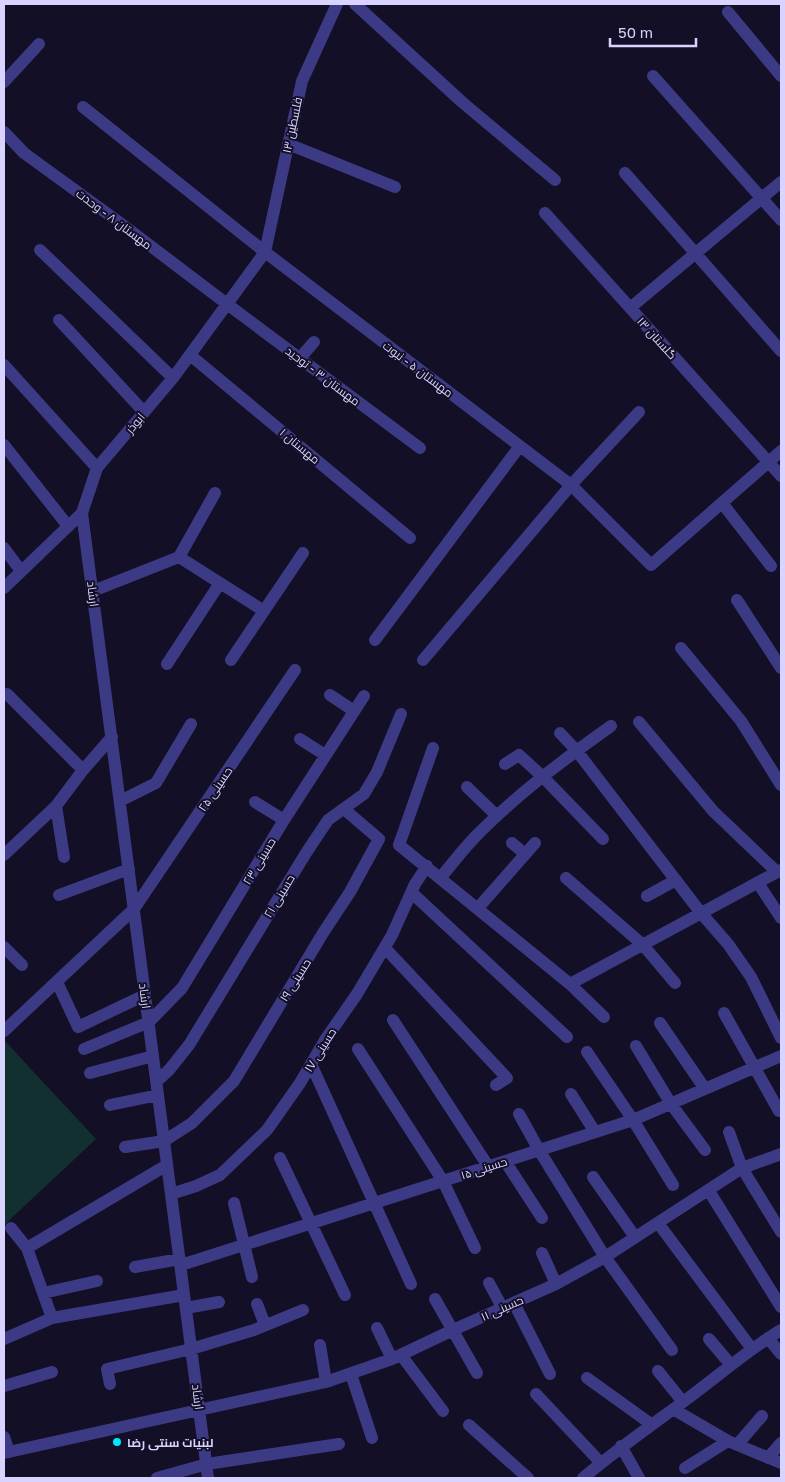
<svg xmlns="http://www.w3.org/2000/svg" width="785" height="1482" font-family="'Golos Text',Cairo,sans-serif">
  <style>
    .green { fill: #12302f }
    .lines { fill: none; stroke-linecap: round; stroke-linejoin: round }
    .minor { stroke: #3d3a85; stroke-width: 12 }
    .poi-dot { fill: #00e5ff; stroke: #130f26; stroke-width: 2 }
    .labels { text-anchor: middle; dominant-baseline: central; stroke-width: 4; stroke-linejoin: round; paint-order: stroke }
    .street-label { font-size: 12px; fill: #d9d4ff; stroke: #130f26 }
    .poi-label { font-size: 12px; font-weight: bold; fill: #d9d4ff; stroke: #130f26; text-anchor: start }
  </style>
  <rect width="100%" height="100%" fill="#130f26"/>
  <path class="green" d="M4,1040L96,1139L4,1225Z"/>
  <g class="lines">
    <path class="minor" d="M355,4L462,102L555,180
      M728,12L781,76
      M653,76L781,220
      M4,82L39,44
      M83,107L265,252L571,485L651,565L781,451
      M4,132L24,153L123,225L227,304L420,448
      M288,144L395,187
      M625,173L781,351
      M545,213L781,476
      M40,250L173,378
      M630,308L781,182
      M59,320L144,412
      M190,355L410,538
      M299,359L314,342
      M4,365L97,468
      M4,445L68,526
      M722,503L771,566
      M82,513L208,1478
      M4,548L21,571
      M179,557L215,493
      M4,588L82,513L97,468L173,378L265,252L302,81L337,4
      M93,591L179,557L264,611
      M737,600L781,668
      M375,640L520,446
      M681,648L741,721L781,785
      M231,660L303,553
      M423,660L571,485L639,412
      M167,664L220,583
      M7,694L83,770
      M330,695L354,711
      M639,722L713,811L777,872
      M560,733L576,750L701,913L728,944L751,977L781,1038
      M300,739L325,755
      M433,748L399,845L570,984L604,1017
      M505,764L519,755L543,777L603,839
      M467,787L497,816
      M120,801L156,783L191,724
      M255,802L284,820
      M56,806L64,857
      M512,843L525,854
      M4,855L56,806L83,770L112,737
      M441,877C454,862 466,845 481,831C520,792 566,758 611,726
      M566,878L643,945L675,983
      M758,883L781,918
      M412,893L567,1037
      M59,895L129,869
      M647,896L676,880
      M478,908L535,843
      M4,947L22,965
      M385,948L507,1078L496,1085
      M57,982L78,1027L145,995
      M570,984L781,870
      M724,1013L779,1111
      M393,1020L488,1166
      M660,1023L705,1089
      M4,1031L134,909L295,670
      M636,1046L671,1104L705,1150
      M84,1049L149,1022L182,988L284,820L364,696
      M358,1049L443,1181L475,1248
      M587,1052L633,1120L673,1185
      M311,1064L411,1284
      M90,1073L153,1056
      M157,1081L169,1070L189,1045L306,853L328,820L364,794L377,772L401,714
      M571,1094L595,1132
      M110,1105L158,1095
      M519,1114L539,1150L605,1257L672,1350
      M729,1132L742,1168L781,1232
      M125,1147L164,1141L192,1123L234,1081L323,933L350,892L379,839L344,809
      M280,1158L345,1295
      M505,1161L542,1218
      M593,1177L635,1237
      M709,1191L781,1307
      M171,1194L196,1186L220,1175L267,1130L300,1083L325,1040L357,994L392,935L415,884L427,866
      M234,1203L252,1277
      M658,1223L752,1349
      M11,1228L27,1248L52,1318
      M27,1248L167,1165
      M542,1253L556,1284
      M181,1265L633,1120L781,1056
      M135,1267L180,1259
      M489,1283L502,1307
      M43,1293L97,1281
      M435,1299L477,1373
      M514,1303L550,1374
      M257,1304L265,1325
      M186,1308L219,1302
      M377,1328L392,1359
      M768,1338L781,1354
      M4,1339L52,1318L184,1295
      M709,1339L731,1365
      M320,1345L326,1382
      M401,1355L443,1411
      M658,1371L683,1402
      M351,1374L372,1438
      M587,1378L651,1424
      M110,1384L107,1369L191,1349L254,1330L303,1310
      M4,1386L52,1372
      M536,1394L601,1463
      M673,1409L728,1441L781,1463
      M469,1425L528,1478
      M4,1437L9,1452
      M737,1445L762,1416
      M621,1446L639,1478
      M4,1453L326,1382L392,1359L453,1330L556,1284L605,1257L742,1168L781,1154
      M768,1458L781,1443
      M685,1468L728,1441
      M157,1478L207,1464L339,1444
      M583,1478C615,1451 649,1427 683,1402C716,1378 746,1351 781,1330"/>
  </g>
  <circle class="poi-dot" cx="117" cy="1442" r="5"/>
  <g class="labels">
    <g class="street-label">
      <text transform="translate(292 125) rotate(-78)">فلسطین ۱۳</text>
      <text transform="translate(114 219) rotate(37)">مهستان ۸ - وحدت</text>
      <text transform="translate(657 338) rotate(48)">گلستان ۱۳</text>
      <text transform="translate(418 369) rotate(37)">مهستان ۵ - نبوت</text>
      <text transform="translate(323 376) rotate(37)">مهستان ۳ - توحید</text>
      <text transform="translate(135 423) rotate(-50)">ابوذر</text>
      <text transform="translate(300 446) rotate(40)">مهستان ۱</text>
      <text transform="translate(93 594) rotate(83)">ارشاد</text>
      <text transform="translate(215 789) rotate(-56)">حسینی ۲۵</text>
      <text transform="translate(259 861) rotate(-59)">حسینی ۲۳</text>
      <text transform="translate(279 896) rotate(-59)">حسینی ۲۱</text>
      <text transform="translate(295 980) rotate(-58)">حسینی ۱۹</text>
      <text transform="translate(145 996) rotate(83)">ارشاد</text>
      <text transform="translate(320 1050) rotate(-58)">حسینی ۱۷</text>
      <text transform="translate(484 1168) rotate(-18)">حسینی ۱۵</text>
      <text transform="translate(502 1308) rotate(-24)">حسینی ۱۱</text>
      <text transform="translate(198 1397) rotate(83)">ارشاد</text>
    </g>
    <g class="poi-label">
      <text x="127" y="1442">لبنیات سنتی رضا</text>
    </g>
  </g>
  <rect width="785" height="1482" fill="none" stroke="#d9d4ff" stroke-width="10"/>
  <path d="M610 38v8h86v-8" fill="none" stroke="#d9d4ff" stroke-width="2.5"/>
  <text x="618" y="38" font-size="15" fill="#d9d4ff" stroke="#130f26" stroke-width="4" paint-order="stroke">50 m</text>
</svg>
